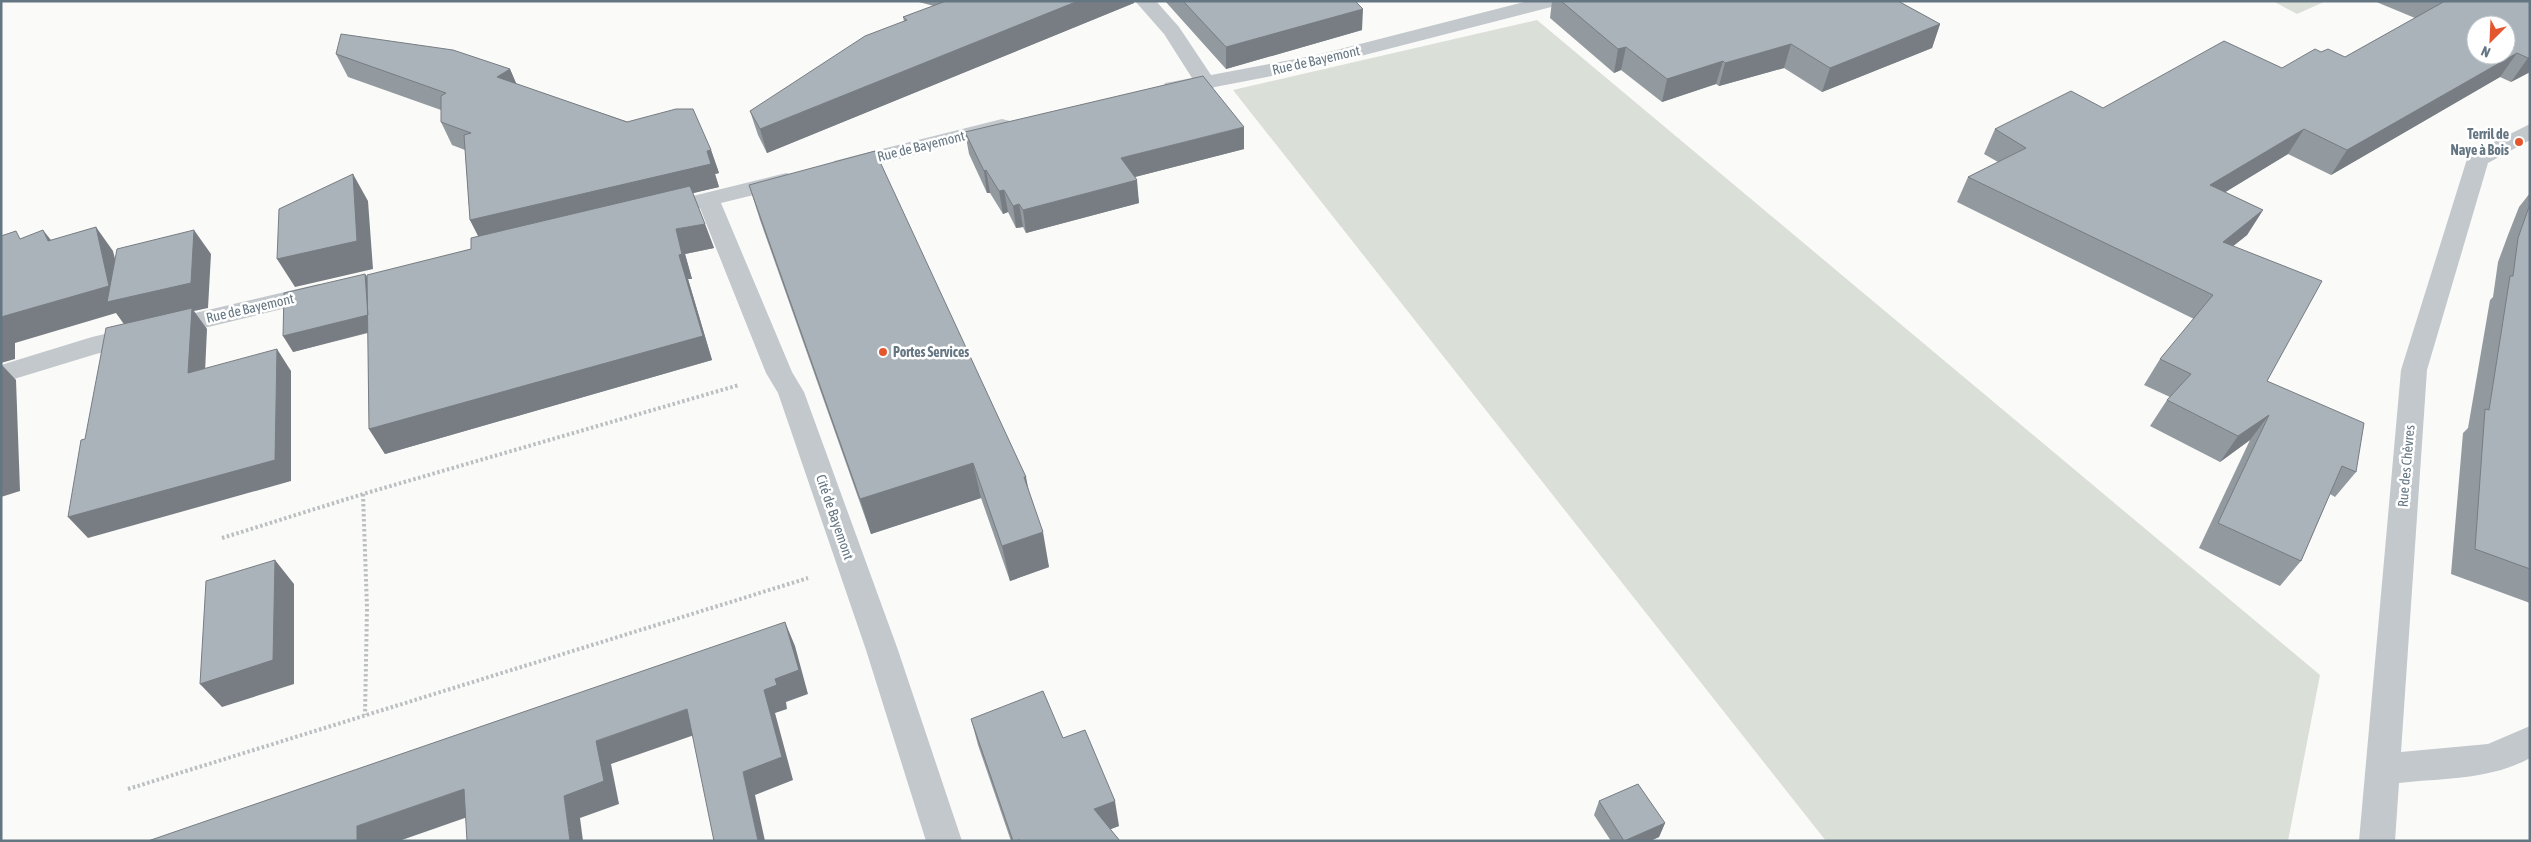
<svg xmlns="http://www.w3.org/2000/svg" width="2531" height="842" font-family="'Asap Condensed',sans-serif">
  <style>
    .green { fill: #dadfd7 }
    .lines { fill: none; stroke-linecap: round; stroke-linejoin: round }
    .path { stroke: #bbbfc2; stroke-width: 4; stroke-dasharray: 2.5 2.5; stroke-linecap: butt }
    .street { fill: #c3c8cc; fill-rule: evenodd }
    .wall { fill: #929a9f }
    .shaded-wall { fill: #777d82 }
    .building { fill: #aab3b9; stroke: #777d82; fill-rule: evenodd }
    .poi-dot { fill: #e4572e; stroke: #fff; stroke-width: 2 }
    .labels { text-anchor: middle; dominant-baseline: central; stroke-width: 5; stroke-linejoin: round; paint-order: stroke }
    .street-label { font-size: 14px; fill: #657683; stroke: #fff }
    .poi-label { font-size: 14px; font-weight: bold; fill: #657683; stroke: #fff; text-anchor: end }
  </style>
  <rect width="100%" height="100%" fill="#fafaf8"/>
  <path class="green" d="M2273,1H2326L2297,14Z
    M1537,20L2320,675L2288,841H1826L1233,90Z"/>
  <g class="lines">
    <path class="path" d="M363,494L367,608L365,715
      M222,538L363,494L739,385
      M128,789L808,578"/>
    <path class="street" d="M1135,1H1156L1179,27L1211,75L1317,55L1528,1H1562L1559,5L1318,67L1215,87C1209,91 1174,95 1165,93L1162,88L1165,83L1192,78L1164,34Z
      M1002,119L1010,121L1013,126L1010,131L842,173L834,171L831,166L834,161Z
      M2530,124V140L2488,163L2427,370L2401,752L2488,744L2530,726V758C2491,780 2442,778 2399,783L2395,841H2359L2401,370L2467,159L2470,154Z
      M786,173L794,175L797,180L794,185L721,203L792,372L804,392L898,650L962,841H926L866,650L778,393L766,373L700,208L660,218L652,216L648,211L652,206Z
      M319,284L328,286L332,292L328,298L96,354L1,383V365L92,337Z"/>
  </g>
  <path class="wall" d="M915,1H1134V3L767,153L758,135L750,111L904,21L903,17L934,6Z
    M1165,1H1355L1362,30L1226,69Z
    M1552,1H1898L1940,24L1932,48L1822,92L1784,68L1719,86L1716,84L1662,102L1621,70L1614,73L1550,18Z
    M2374,1H2530V72L2511,82L2500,77L2331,175L2288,154L2225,192L2263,210L2247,235L2233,246L2267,381L2356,472L2335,497L2330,494L2301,561L2280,586L2199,548L2250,440L2220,462L2150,426L2167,400L2170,397L2144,385L2160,359L2194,319L1957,202L1968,177L1998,162L1984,154L1995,129L2103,108L2282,68L2321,52L2345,57L2415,18Z
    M336,54L510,69L516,84L711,150L719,173L715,174L719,187L693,193L714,248L685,254L692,279H688L712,360L385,454L369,429L368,333L293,352L365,274L367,277L471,249L478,236L470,220L465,150L452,145L441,122V110L348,77Z
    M965,132L1244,149L1135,177L1139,203L1026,233L1023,227L1016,228L1008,212L1003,214L990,193H987L969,154Z
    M749,185L1029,492L1049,567L1010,581L981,498L871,534L760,220Z
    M2530,193V603L2451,574L2463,433L2468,428L2490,300L2493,297L2498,262L2508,235L2519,207Z
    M971,719L1119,826L1110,829L1120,841H1011L978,745Z
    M1599,801L1665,823L1659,837L1650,841H1611L1594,815Z"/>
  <path class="shaded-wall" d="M1078,1H1134V3L767,153L760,129Z
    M1363,9L1362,30L1226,69V47Z
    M1940,24L1932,48L1822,92L1830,68Z
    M1791,44L1784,68L1719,86L1725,63Z
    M1626,47L1621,70L1614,73L1618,49Z
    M2517,53L2500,77L2331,175L2347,150Z
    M2530,57V72L2511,82L2528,58Z
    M1723,61L1716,84L1662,102L1667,79Z
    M510,69L520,92L497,77Z
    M1244,127V149L1123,180L1121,158Z
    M2304,129L2288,154L2196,210L2210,185Z
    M711,150L719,173L715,174L719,187L482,243L470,220Z
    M986,170L990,193H987L984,171Z
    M353,174L368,201L373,269L295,287L277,259Z
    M1137,180L1139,203L1026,233L1023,210Z
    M1004,190L1008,212L1003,214L999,191Z
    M1019,204L1023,227L1016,228L1013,206Z
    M2263,210L2247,235L2207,267L2223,242Z
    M705,224L714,248L685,254L692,279H688L712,360L385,454L369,429L679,255L676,229Z
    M96,227L113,251L125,298L194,230L211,254L208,308L194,311L207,329L204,394L126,327L116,313L15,343V359L1,363V317Z
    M43,230L62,254L48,241Z
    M365,274L374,289L377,330L293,352L283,336Z
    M277,349L291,371V481L88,538L68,517Z
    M1,364L16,380L20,491L1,497Z
    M2269,415L2250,440L2220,462L2238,436Z
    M973,463L981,498L871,534L860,499Z
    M1024,477H1026L1033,512Z
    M1043,532L1049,567L1010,581L1002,546Z
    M275,560L294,584V684L222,707L200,684Z
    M785,622L795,646L808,694L786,702L787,709L775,713L793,780L755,795L765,841H758L743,772L764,690L775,679Z
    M687,709L700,733L611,764L619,804L580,818L583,841H570L564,796L596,741Z
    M464,789L482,812L399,841H357V826Z
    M1115,801L1119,826L1098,834L1094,809Z
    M1665,823L1659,837L1650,841H1624Z"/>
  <path class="building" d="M946,1H1078L760,129L750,111L865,36L907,20L903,17Z
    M1183,1H1355L1363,9L1226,47Z
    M1561,1H1898L1940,24L1830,68L1791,44L1725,63L1723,61L1667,79L1626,47L1618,49Z
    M2445,1H2530V57L2528,58L2517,53L2347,150L2304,129L2210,185L2263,210L2223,242L2322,281L2267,381L2364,423L2356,472L2342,466L2301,561L2218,523L2269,415L2238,436L2167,400L2191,374L2160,359L2213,295L1968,177L2026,148L1995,129L2071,91L2103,108L2224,41L2282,68L2315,49L2321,52L2328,49L2345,57ZM2476,25H2506V55H2476Z
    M341,34L453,50L510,69L497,77L627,122L676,109H693L711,150L707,151L711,164L470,220L464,135L471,133L441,122V96L446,93L336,54Z
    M1203,76L1244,127L1121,158L1137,180L1023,210L1019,204L1013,206L1004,190L999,191L986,170L984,171L965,132Z
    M875,151L1026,477H1024L1043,532L1002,546L973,463L860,499L749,185Z
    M353,174L357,241L277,259L279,209Z
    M690,186L705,224L676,229L682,254L679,255L703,336L369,429L367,275L471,249V238Z
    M2530,204V569L2475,549L2485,409L2489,410L2510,276H2513L2518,238Z
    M96,227L109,286L1,317V236L16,231L20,239L43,230L48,241Z
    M194,230L191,283L107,302L117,249Z
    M365,274L368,315L283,336L284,293Z
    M192,308L188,373L277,349L275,460L68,517L81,440L85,439L106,328Z
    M275,560L273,660L200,684L206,581Z
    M785,622L799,670L775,679L777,685L764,690L782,757L743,772L758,841H714L687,709L596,741L604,781L564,796L570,841H467L464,789L357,826V841H148Z
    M1043,691L1063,738L1085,730L1115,801L1094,809L1120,841H1021L1020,840L1013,841L971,719Z
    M1638,784L1665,823L1624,841L1599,801Z"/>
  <g class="poi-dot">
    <circle cx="2519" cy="142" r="5"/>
    <circle cx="883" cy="352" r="5"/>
  </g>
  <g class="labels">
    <g class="street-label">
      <text transform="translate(1316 60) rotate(-13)">Rue de Bayemont</text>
      <text transform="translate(921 146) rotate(-14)">Rue de Bayemont</text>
      <text transform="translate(250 308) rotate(-13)">Rue de Bayemont</text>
      <text transform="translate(2406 466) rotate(-85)">Rue des Chèvres</text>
      <text transform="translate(835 517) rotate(71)">Cité de Bayemont</text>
    </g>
    <g class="poi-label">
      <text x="2509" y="134">Terril de<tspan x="2509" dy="16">Naye à Bois</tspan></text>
      <text x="893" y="352" text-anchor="start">Portes Services</text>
    </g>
  </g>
  <rect width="2531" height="842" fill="none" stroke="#657683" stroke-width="5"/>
  <g transform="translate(2491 40) rotate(204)"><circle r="24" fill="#ffffff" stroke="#c1c8cd"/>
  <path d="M0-4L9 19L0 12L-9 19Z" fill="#e4572e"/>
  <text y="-8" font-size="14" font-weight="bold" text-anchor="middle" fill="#657683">N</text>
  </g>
</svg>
